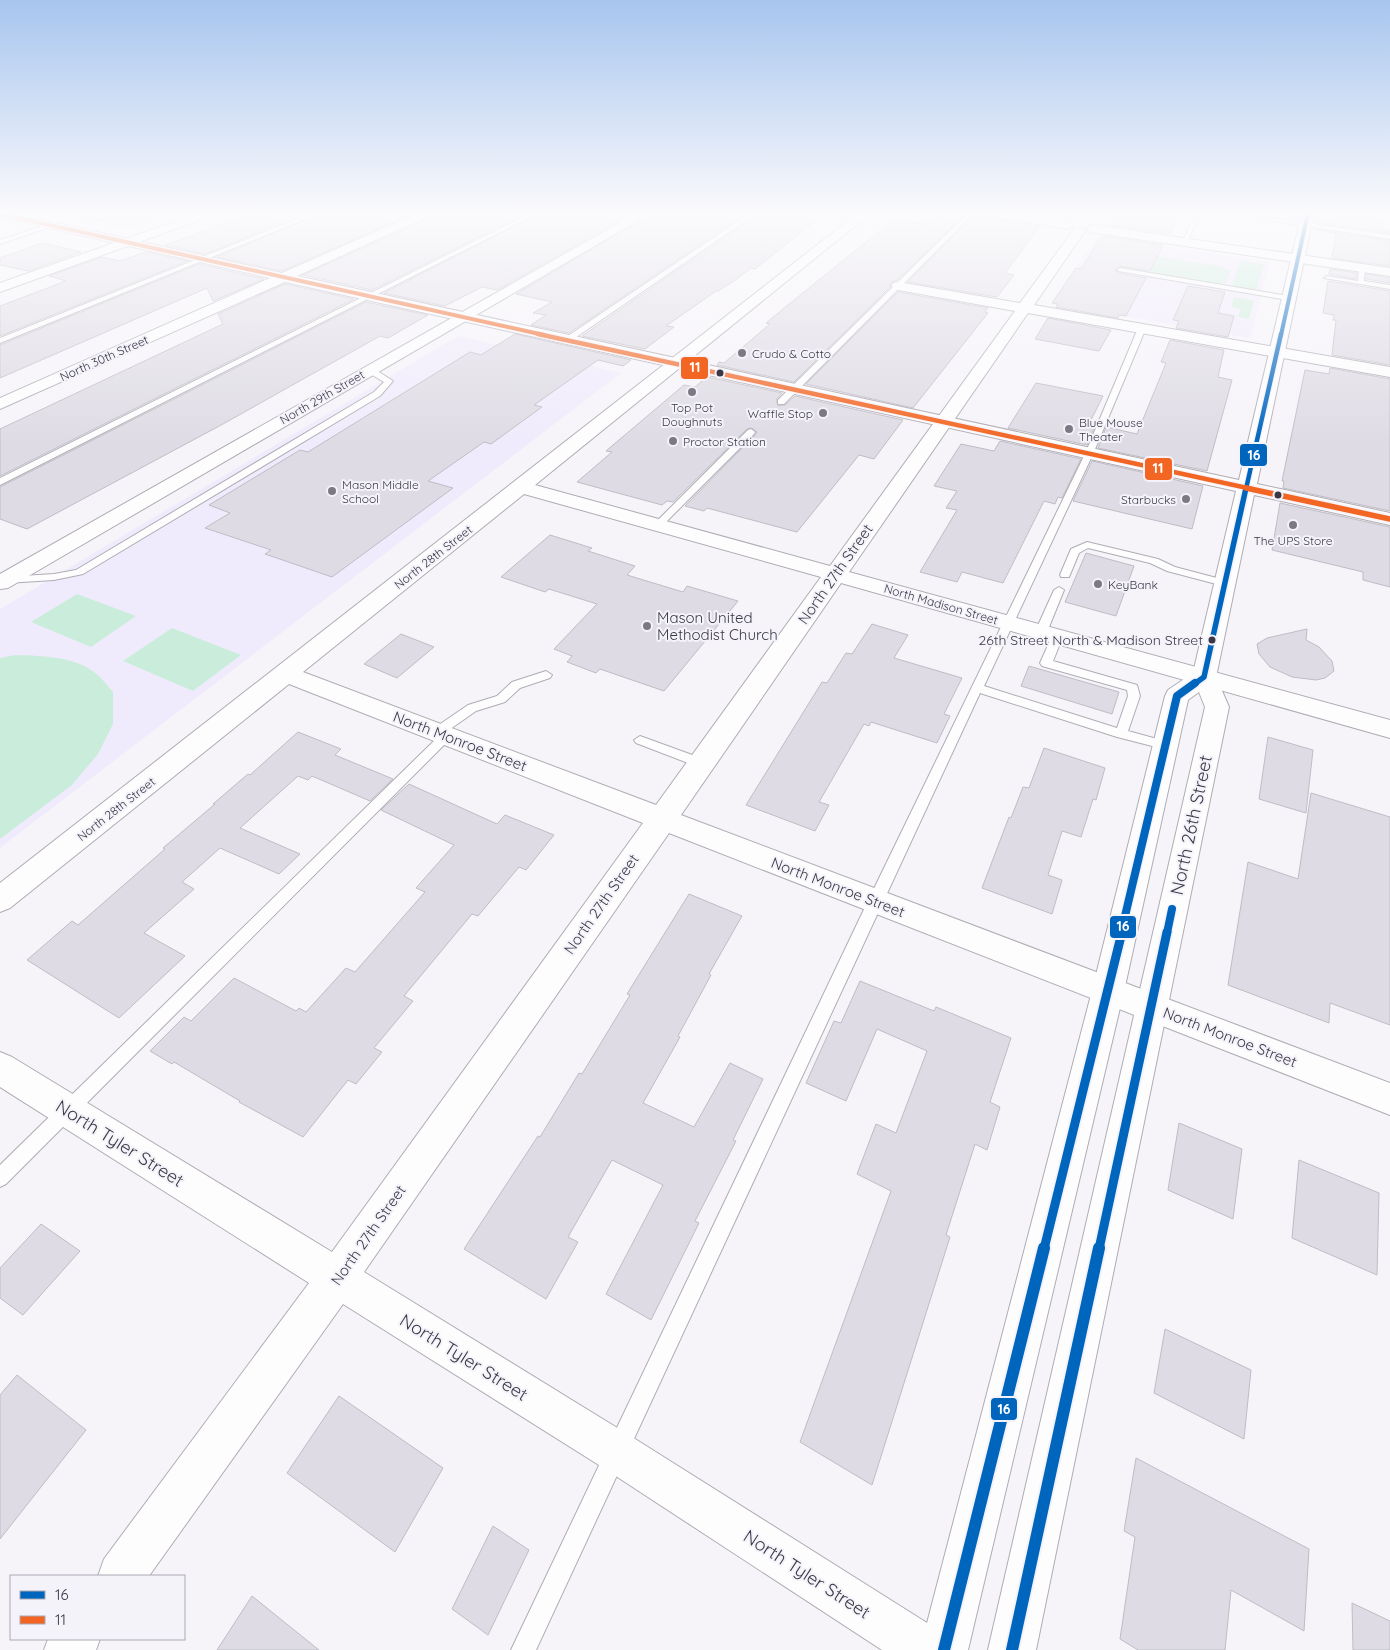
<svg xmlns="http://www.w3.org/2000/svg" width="1390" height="1650" font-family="Quicksand,sans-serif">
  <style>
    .built { fill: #f0ebfc }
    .green { fill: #c9edda }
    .building { fill: #dedbe4; stroke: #bfbcc5 }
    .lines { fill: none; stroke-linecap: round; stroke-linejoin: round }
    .lane-casing { stroke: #afacb4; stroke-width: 2 }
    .street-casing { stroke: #afacb4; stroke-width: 2 }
    .secondary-casing { stroke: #afacb4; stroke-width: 2 }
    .lane { fill: #fefdfe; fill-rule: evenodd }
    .street { fill: #fefdfe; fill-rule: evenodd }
    .secondary { fill: #fefdfe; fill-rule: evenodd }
    .bus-1-far5-casing { stroke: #f5f3fa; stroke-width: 5.5 }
    .bus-1-far4-casing { stroke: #f5f3fa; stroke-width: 7 }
    .bus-1-far3-casing { stroke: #f5f3fa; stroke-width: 9 }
    .bus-1-far2-casing { stroke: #f5f3fa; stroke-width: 11 }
    .bus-1-far1-casing { stroke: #f5f3fa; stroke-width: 13 }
    .bus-1-casing { stroke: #f5f3fa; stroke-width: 16 }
    .bus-2-far2-casing { stroke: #f5f3fa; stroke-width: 5.5 }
    .bus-2-far1-casing { stroke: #f5f3fa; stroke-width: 7 }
    .bus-2-casing { stroke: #f5f3fa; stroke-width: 9 }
    .bus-1-far5 { stroke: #0065bd; stroke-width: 4 }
    .bus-1-far4 { stroke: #0065bd; stroke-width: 4.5 }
    .bus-1-far3 { stroke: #0065bd; stroke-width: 5.5 }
    .bus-1-far2 { stroke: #0065bd; stroke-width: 8 }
    .bus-1-far1 { stroke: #0065bd; stroke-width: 9 }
    .bus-1 { stroke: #0065bd; stroke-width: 12 }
    .bus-2-far2 { stroke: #f26522; stroke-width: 4 }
    .bus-2-far1 { stroke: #f26522; stroke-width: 4.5 }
    .bus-2 { stroke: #f26522; stroke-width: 5.5 }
    .poi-dot { fill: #7c7984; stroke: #f5f3fa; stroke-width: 2 }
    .bus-dot { fill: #3b3745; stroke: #f5f3fa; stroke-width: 2 }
    .labels { text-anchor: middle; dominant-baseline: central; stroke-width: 4; stroke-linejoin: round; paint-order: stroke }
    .far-poi-label { font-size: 12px; fill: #3b3745; stroke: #f5f3fa; text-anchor: start }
    .far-street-label { font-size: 12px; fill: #3b3745; stroke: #f5f3fa }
    .bus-label { font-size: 14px; fill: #3b3745; stroke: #f5f3fa; text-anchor: end }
    .street-label { font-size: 15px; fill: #3b3745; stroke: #f5f3fa }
    .poi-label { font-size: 15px; fill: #3b3745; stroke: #f5f3fa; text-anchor: start }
    .near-street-label { font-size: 18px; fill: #3b3745; stroke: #f5f3fa }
    .line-badge { stroke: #f5f3fa; stroke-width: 2 }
    .badge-label { font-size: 14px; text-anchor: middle; font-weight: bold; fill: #fff }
  </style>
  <rect width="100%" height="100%" fill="#f6f4f9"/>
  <path class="built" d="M1097,236L1270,262L1250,338L1053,304Z
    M458,336L621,373L0,848V609Z"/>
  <path class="green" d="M55,213H171L127,228Z
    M1143,254L1219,266L1230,271L1226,283L1214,284L1120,267V264Z
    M1240,261L1264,264L1256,291L1232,287Z
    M1234,297L1254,301L1249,319L1238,317L1241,309L1231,307Z
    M77,594L136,616L91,647L31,622Z
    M172,628L241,655L193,691L123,661Z
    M15,655C41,656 73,656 94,672C101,677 107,685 113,692V724L98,754L72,785L0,839V658Z"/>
  <path class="building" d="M253,213H307L205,254L165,245Z
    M322,213H414L282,271L217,257Z
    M435,213H527L372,290L303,275L432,217Z
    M540,213H633L497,290L482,287L445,306L384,293Z
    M653,213H691L736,220L569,333L531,325L546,315L533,313L552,302L516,294Z
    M976,213H980L988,218L1040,226L1005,273L1014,275L997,297L908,282Z
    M1117,213H1150L1178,217L1169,234L1109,225Z
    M1316,213H1359L1384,216L1383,229L1390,230V233L1314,222Z
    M783,215L817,220L755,269L751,268L734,281L718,291H716L666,326L674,327L645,349L582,336L756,216L777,219Z
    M937,217L958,221L897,280L891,282L890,287L794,382L717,365L719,362L724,363L770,324L766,323L788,305L892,221L923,224L929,219L935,220Z
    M1313,229L1390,241V266L1332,258L1336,234Z
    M1102,236L1163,245L1150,271L1120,266L1115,270L1118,273L1146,278L1126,316L1119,315L1118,318L1056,307L1058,304L1052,303L1076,268L1081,269Z
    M42,243L81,252L28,271L0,265V258Z
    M146,252L187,261L0,336V306L66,281L49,276L102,257L120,261Z
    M199,264L264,279L213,301L207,288L0,378V345Z
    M1330,269L1357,273L1356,279L1329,274Z
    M1366,274L1390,278V283L1366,279Z
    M1328,281L1390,291V365L1332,355L1336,320H1333L1334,315L1323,313Z
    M285,284L354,299L0,476V429L223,324L218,314Z
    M1188,286L1225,292L1218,313L1234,316L1228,337L1176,328L1179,321L1173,320Z
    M898,292L988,308L985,312L988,313L913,408L806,384Z
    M366,302L428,315L388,338L380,336L223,424L27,529L0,519V487Z
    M1048,318L1111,330L1099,351L1035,339Z
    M515,334L631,360L623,366L598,360L534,405L542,407L491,444L484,442L428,481L453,488L332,577L265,554L271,550L205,528L230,513L209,505L300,450L308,452L470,352L481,355Z
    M1170,340L1224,350L1218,377L1232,380L1207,471L1098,448L1106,427L1137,434L1166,363L1161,362Z
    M1330,368L1390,379V511L1283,488L1284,481H1282L1305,370L1329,374Z
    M707,377L782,393L776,400L778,406L785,405L795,396L903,420L874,459L859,455L797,532L707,508L704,511L685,506L755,435L757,432L752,428L747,429L673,502L667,501L662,505L577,482L612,452L606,451L684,385L695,387Z
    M1036,383L1103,396L1089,424L1095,425L1087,445L1008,428Z
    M1000,441L1081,459L1062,498L1058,497L1055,504L1044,501L1003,583L962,572L957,582L920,572L957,510L946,508L957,491L934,486L961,444L994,451Z
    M1092,461L1203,486L1192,529L1073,501Z
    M1280,503L1390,527V587L1363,580V572L1272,550Z
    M550,535L592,548L588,551L635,566L627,575L683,592L687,586L738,601L664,691L600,669L596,673L567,662L572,656L554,649L597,604L549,589L545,592L501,577Z
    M1086,553L1134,566L1116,616L1065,602Z
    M872,624L908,635L894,658L962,678L944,714L950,716L937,743L871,722L869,726L864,724L819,802L829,805L815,831L746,805L822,682L827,683L846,653L852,654Z
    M1307,629L1306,640L1319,647L1332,661L1334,671L1325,678L1316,680L1292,677L1270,667L1259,654L1257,644L1267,638Z
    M401,634L434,647L397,678L364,664Z
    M1029,666L1119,692L1112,714L1021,686Z
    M298,732L341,749L335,755L393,779L370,801L312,776L308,780L298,776L240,828L300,854L279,874L220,848L182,882L194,889L144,933L185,956L119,1018L27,960L72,921L78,925L165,849L163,848L215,804H213L248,774L250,775Z
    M1268,737L1313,750L1306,813L1259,799Z
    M1044,748L1105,768L1096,800L1093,799L1081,837L1062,831L1048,875L1062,880L1052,914L982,888L1009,817L1011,818L1023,787L1029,788Z
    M409,784L497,824L505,815L554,835L526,870L519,867L478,916L472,914L404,996L413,1001L374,1048L382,1052L356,1084L348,1080L303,1137L239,1102L240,1101L174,1062L172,1064L150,1051L184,1017L191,1021L234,978L296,1011L299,1008L306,1012L346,968L355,972L425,892L416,888L454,845L381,810Z
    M1311,793L1390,817V1025L1330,1003L1329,1023L1228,985L1248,862L1298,879Z
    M689,894L742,916L709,974L711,975L678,1036L680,1037L643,1103L694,1127L730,1063L763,1079L733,1140L736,1141L695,1221L699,1223L651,1320L606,1294L663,1185L612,1160L568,1237L578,1242L546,1299L464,1249L538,1136L540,1137L579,1073L582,1074L630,995L627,994Z
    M860,981L934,1011L936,1007L1011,1038L990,1102L1000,1107L987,1150L975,1144L946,1235L950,1237L872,1485L800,1442L891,1191L857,1174L876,1124L896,1133L927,1051L877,1029L846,1101L806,1083L834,1021L841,1023Z
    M1179,1123L1242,1149L1233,1219L1168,1190Z
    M1299,1160L1379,1193L1377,1275L1292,1238Z
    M41,1224L80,1251L23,1315L0,1298V1268Z
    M1165,1329L1251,1370L1244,1439L1154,1393Z
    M17,1375L86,1430L0,1539V1395Z
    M339,1396L443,1468L395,1552L287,1473Z
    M1136,1458L1309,1549L1304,1631L1231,1590L1225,1650H1138L1120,1639L1135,1537L1124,1531Z
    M493,1526L529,1550L488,1635L452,1609Z
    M252,1596L319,1650H217Z
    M1352,1603L1390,1621V1650H1353Z"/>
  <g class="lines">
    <defs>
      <path id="lane" d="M312,213H320L0,343V338Z
        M531,213H538L0,485V478Z
        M750,213H757L569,342L562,340Z
        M968,213H974L784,404H778V400Z
        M1221,213H1235L1390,235V239Z
        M1193,218L1198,219L1187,242L1182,243Z
        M51,223L53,226L0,244V240Z
        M1362,266L1365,268L1364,281L1390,285V289L1324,278L1327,276L1358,281L1359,268Z
        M1120,268L1288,296L1291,298L1288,300L1118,271L1117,270Z
        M1139,326L1146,328L1093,454L984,686L1117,728L1128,696L1127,690L1042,666L1040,663L1053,634H1061L1063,636L1053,661L1137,685L1140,696L1128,731L1168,742L1170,745L1168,748L1164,749L1117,737L980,693L536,1650H511L868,901L1085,454Z
        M367,368H373L393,381L380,396L83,574L54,580L6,583L1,580L6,577L54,574L76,570L374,392L384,382L367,372Z
        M751,429L755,432L754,434L661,527H655V523L748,430Z
        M1087,542L1158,559L1175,567L1228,581L1229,583L1224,586L1167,571L1150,563L1088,548L1079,553L1069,577H1061L1060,575L1071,549Z
        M1059,587L1064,590L1047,632L1045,634H1037L1035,632L1054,590Z
        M546,671L552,675L550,678L520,688L505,702L476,711L446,732L450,733L452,736L450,739L6,1184L0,1187V1165L439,736L433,735L431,732L433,729L468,705L497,696L512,682Z
        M640,736L706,760L707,763L706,766L701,768L636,743L634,740Z"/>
      <path id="street" d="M199,213H216L214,215L0,292V283Z
        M637,213H651L8,588L0,589V574Z
        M858,213H871L535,485L830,566L1015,311L898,290L891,286L893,283L898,282L1020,303L1075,228H1083L1085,231L1034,305L1390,367V377L1028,313L849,572L1390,720V738L841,583L681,815L1390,1083V1115L669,833L364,1272L632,1437L943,1633L950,1650H882L602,1467L343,1304L149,1576H98L104,1559L309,1283L0,1087V1052L12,1057L332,1252L643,823L289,684L10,908L0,912V883ZM524,494L821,577L656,805L303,672Z
        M982,213H1010L1068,221L1074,225L1068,229L988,216Z
        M1093,225L1390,268V276L1089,232L1087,229L1089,226Z
        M48,1639H100L96,1650H44Z"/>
      <path id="secondary" d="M0,213H11L282,273L418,213H433L431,215L297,276L1239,480L1302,213H1314L1257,484L1390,513V525L1254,495L1216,677L1229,707L1036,1650H988L1205,707L1199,692L1188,700L1124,991L968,1650H920L1092,991L1165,696L1168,690L1193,673L1236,491L285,282L0,409V398L270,278L0,217Z"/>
    </defs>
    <use href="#lane" class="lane-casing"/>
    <use href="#street" class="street-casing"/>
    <use href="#secondary" class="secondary-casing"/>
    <use href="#lane" class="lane"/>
    <use href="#street" class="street"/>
    <use href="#secondary" class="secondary"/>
    <defs>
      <path id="bus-1-far5" d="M1281,335L1308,213"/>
      <path id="bus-1-far4" d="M1246,489L1281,334"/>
      <path id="bus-1-far3" d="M1193,685L1204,677L1246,488"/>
      <path id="bus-1-far2" d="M1121,933L1177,696L1195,683
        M1167,933L1172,909"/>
      <path id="bus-1-far1" d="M1044,1249L1122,932
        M1099,1249L1167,932"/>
      <path id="bus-1" d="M944,1650L1044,1248
        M1012,1650L1099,1248"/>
      <path id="bus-2-far2" d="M0,214L544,335"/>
      <path id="bus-2-far1" d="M538,334L1252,489"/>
      <path id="bus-2" d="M1246,488L1390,519"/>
    </defs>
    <use href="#bus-1-far5" class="bus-1-far5-casing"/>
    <use href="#bus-1-far4" class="bus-1-far4-casing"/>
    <use href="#bus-1-far3" class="bus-1-far3-casing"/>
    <use href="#bus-1-far2" class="bus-1-far2-casing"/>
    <use href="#bus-1-far1" class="bus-1-far1-casing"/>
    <use href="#bus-1" class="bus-1-casing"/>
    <use href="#bus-2-far2" class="bus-2-far2-casing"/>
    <use href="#bus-2-far1" class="bus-2-far1-casing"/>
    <use href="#bus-2" class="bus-2-casing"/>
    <use href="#bus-1-far5" class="bus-1-far5"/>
    <use href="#bus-1-far4" class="bus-1-far4"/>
    <use href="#bus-1-far3" class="bus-1-far3"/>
    <use href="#bus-1-far2" class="bus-1-far2"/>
    <use href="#bus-1-far1" class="bus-1-far1"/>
    <use href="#bus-1" class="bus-1"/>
    <use href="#bus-2-far2" class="bus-2-far2"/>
    <use href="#bus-2-far1" class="bus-2-far1"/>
    <use href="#bus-2" class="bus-2"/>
  </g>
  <linearGradient id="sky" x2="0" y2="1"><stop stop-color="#a7c5ee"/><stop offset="0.48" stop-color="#fbfafc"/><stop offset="1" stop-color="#fbfafc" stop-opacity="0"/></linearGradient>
  <rect width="1390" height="444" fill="url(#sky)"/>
  <g class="poi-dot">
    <circle cx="742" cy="353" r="5"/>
    <circle cx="692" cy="392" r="5"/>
    <circle cx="823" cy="413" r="5"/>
    <circle cx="1069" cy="429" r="5"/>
    <circle cx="673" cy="441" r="5"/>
    <circle cx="332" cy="491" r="5"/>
    <circle cx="1186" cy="499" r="5"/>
    <circle cx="1293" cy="525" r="5"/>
    <circle cx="1098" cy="584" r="5"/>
    <circle cx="647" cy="626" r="5"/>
  </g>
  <g class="bus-dot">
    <circle cx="720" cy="373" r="4.5"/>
    <circle cx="1278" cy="495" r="4.5"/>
    <circle cx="1212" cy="640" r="4.5"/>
  </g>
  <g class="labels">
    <g class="far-poi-label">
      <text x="752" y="353">Crudo &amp; Cotto</text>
      <text x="692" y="407" text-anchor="middle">Top Pot<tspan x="692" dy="14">Doughnuts</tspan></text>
      <text x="813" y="413" text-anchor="end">Waffle Stop</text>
      <text x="1079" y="422">Blue Mouse<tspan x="1079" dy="14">Theater</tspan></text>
      <text x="683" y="441">Proctor Station</text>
      <text x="342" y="484">Mason Middle<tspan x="342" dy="14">School</tspan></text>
      <text x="1176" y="499" text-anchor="end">Starbucks</text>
      <text x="1293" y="540" text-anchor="middle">The UPS Store</text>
      <text x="1108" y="584">KeyBank</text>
    </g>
    <g class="far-street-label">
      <text transform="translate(104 358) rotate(-24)">North 30th Street</text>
      <text transform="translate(322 397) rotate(-30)">North 29th Street</text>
      <text transform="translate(433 557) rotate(-38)">North 28th Street</text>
      <text transform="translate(941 604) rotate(16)">North Madison Street</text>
      <text transform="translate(116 809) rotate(-38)">North 28th Street</text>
    </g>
    <g class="bus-label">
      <text x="1203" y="640">26th Street North &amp; Madison Street</text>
    </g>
    <g class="street-label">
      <text transform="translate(835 574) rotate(-55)">North 27th Street</text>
      <text transform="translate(460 741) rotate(21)">North Monroe Street</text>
      <text transform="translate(838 887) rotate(21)">North Monroe Street</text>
      <text transform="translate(601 904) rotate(-55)">North 27th Street</text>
      <text transform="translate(1230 1037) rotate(21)">North Monroe Street</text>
      <text transform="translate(368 1235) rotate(-55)">North 27th Street</text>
    </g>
    <g class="poi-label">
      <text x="657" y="617">Mason United<tspan x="657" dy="17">Methodist Church</tspan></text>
    </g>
    <g class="near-street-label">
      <text transform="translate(1191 825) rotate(-78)">North 26th Street</text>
      <text transform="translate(120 1143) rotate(32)">North Tyler Street</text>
      <text transform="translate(464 1357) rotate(32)">North Tyler Street</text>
      <text transform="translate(807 1574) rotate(33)">North Tyler Street</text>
    </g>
  </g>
  <g class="line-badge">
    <rect x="680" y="356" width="29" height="24" rx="5" fill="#f26522"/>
    <rect x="1239" y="443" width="29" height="24" rx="5" fill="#0065bd"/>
    <rect x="1144" y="457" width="29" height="24" rx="5" fill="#f26522"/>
    <rect x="1109" y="915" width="28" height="24" rx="5" fill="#0065bd"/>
    <rect x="990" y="1397" width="28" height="24" rx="5" fill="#0065bd"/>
  </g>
  <g class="badge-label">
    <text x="695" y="372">11</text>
    <text x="1254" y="460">16</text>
    <text x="1158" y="473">11</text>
    <text x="1123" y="931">16</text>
    <text x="1004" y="1414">16</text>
  </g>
  <rect x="10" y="1575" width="175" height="65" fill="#f5f3fa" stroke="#aba8b2"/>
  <rect x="20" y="1591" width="25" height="8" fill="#0065bd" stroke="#aba8b2"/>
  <text x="55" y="1600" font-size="15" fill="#3b3745">16</text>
  <rect x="20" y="1616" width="25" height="8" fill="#f26522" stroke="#aba8b2"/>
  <text x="55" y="1625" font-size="15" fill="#3b3745">11</text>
</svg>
